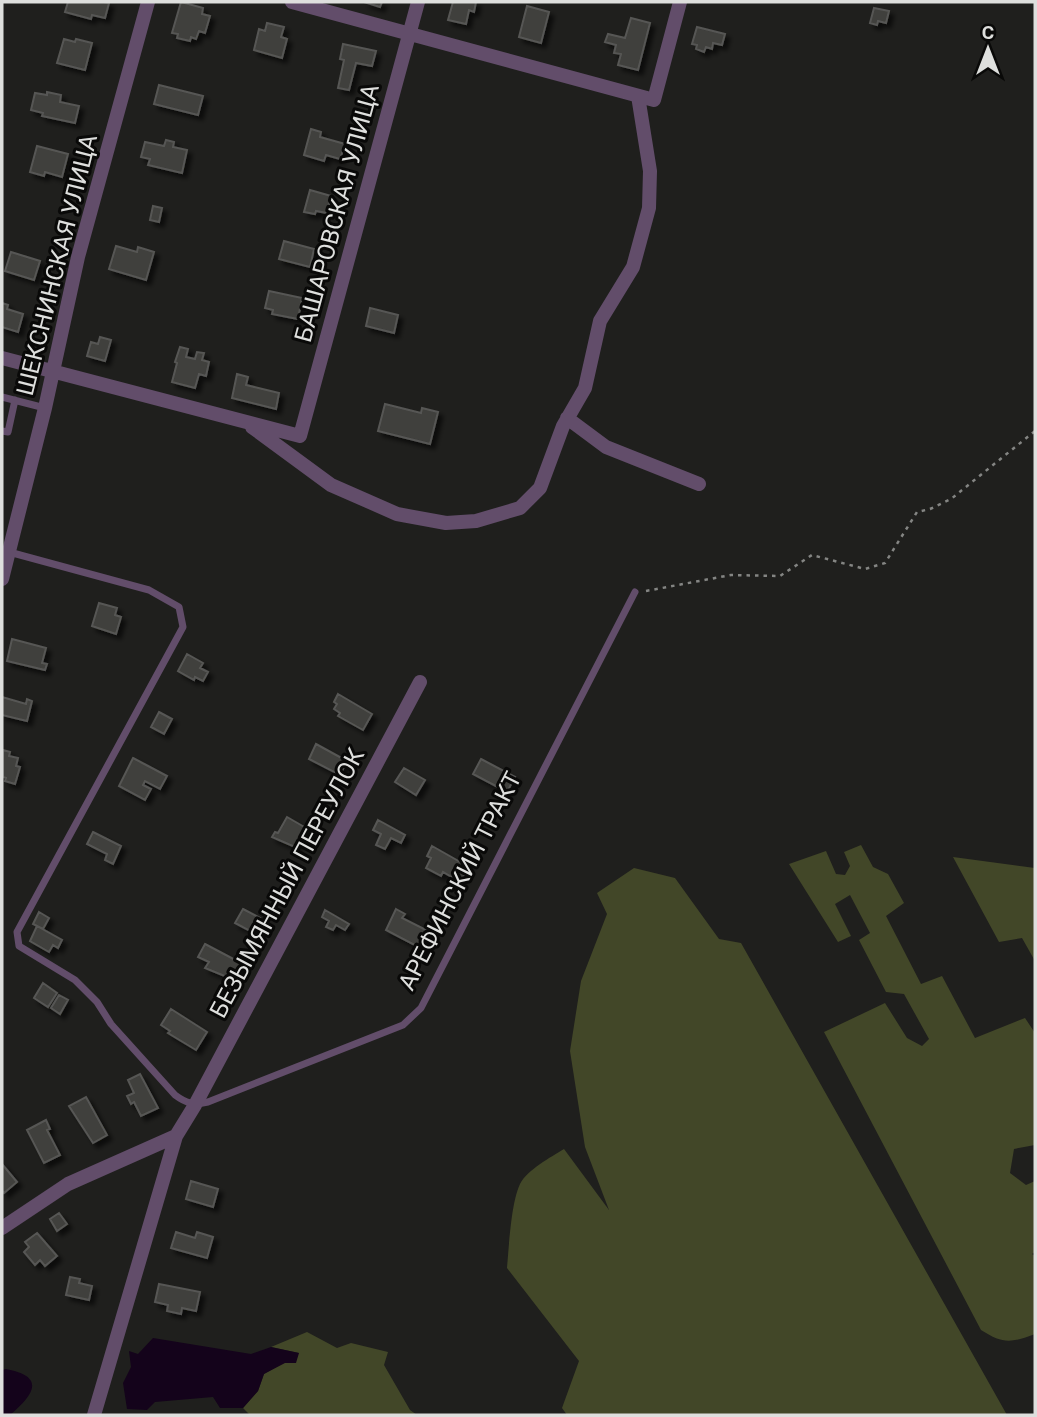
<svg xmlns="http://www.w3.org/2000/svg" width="1037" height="1417" font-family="Roboto,sans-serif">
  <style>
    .green { fill: #424728 }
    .water { fill: #14031b }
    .building { fill: #3f3f3c; stroke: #575754; stroke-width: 2; filter: url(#shadow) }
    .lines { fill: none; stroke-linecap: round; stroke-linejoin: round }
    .path { stroke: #848583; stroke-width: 2.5; stroke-dasharray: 3.5 5; stroke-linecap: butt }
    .lane { stroke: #624d6a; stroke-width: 7 }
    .street { stroke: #624d6a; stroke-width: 14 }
    .labels { text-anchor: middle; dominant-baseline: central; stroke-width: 6; stroke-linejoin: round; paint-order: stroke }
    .street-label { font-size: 24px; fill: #dedfdd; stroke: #090908 }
  </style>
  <defs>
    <filter id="shadow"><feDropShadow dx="4.5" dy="4.5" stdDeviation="2" flood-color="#0009"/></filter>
  </defs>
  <rect width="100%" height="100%" fill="#1f1f1d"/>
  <path class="green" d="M861,845L873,867L888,874L904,903L886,916L921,984L942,976L975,1038L1025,1018L1035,1033V1145L1014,1149L1010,1173L1026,1185L1035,1181V1252L1032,1254L1035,1256V1334C1011,1343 1003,1344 981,1330L824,1032L885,1003L907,1038L922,1046L929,1039L904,994L886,992L859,940L870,933L850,895L835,904L851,936L838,942L789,864L826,851L836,874L845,875L850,866L844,852Z
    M953,857L1035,868V961L1022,938L999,942Z
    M634,868L675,878L719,939L741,943L1007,1415H567L562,1408L579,1361L507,1268C509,1246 511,1203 520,1184C527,1170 551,1157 564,1149L609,1210L585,1147L570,1051L581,981L607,914L597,893Z
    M307,1332L337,1348L351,1343L388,1352L384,1365L410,1410L417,1415H250L243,1408L258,1391L264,1374L299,1353L271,1347Z"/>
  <path class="water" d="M153,1338L251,1354L271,1347L299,1353L296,1363H285L264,1374L258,1391L243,1408H220L213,1397L155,1402L147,1410L127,1409L123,1383L131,1367L129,1351L138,1354Z
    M6,1369C48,1377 32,1396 10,1415H2V1370Z"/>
  <path class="building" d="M68,2H103L109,3L105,18L92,15L91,19L65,12Z
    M181,2L203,8L202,14L210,16L205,33L199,31L196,39L191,37L190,41L177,38L178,34L172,33Z
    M364,2H382L380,7Z
    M453,2H476L474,12L469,10L466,24L448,20Z
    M527,6L549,12L541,43L519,37Z
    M874,8L889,11L886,23L878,21L877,25L870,23Z
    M631,18L650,23L638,70L618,65L621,54L614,53L616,45L605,42L608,34L625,38Z
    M267,23L284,27L281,37L287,39L282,58L254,50L259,29L265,31Z
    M697,27L725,34L722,45L713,43L712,49L706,47L704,52L696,49L697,45L692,44Z
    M64,39L75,42L76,39L92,43L85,70L57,63Z
    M343,44L376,51L372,66L356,63L349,90L338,88L344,60L340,59Z
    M159,85L203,96L198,115L154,104Z
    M47,92L61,95L60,102L79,106L75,123L42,116L43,113L31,110L35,93L47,95Z
    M311,129L321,132L320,137L345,144L340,159L326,155L324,161L304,155Z
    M166,140L174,142L173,147L187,150L182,173L148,165L150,159L141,157L145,142L164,146Z
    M37,146L68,154L62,177L45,172L44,176L30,172Z
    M310,190L331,196L327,213L316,211L315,214L304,212Z
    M153,206L162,208L159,222L150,220Z
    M284,241L314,249L310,267L279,259Z
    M116,246L137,252L138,247L154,252L146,280L109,269Z
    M11,252L40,261L34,280L5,271Z
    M269,291L302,298L298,319L272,314L273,310L265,308Z
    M2,303L8,305L7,309L23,314L18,332L2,327Z
    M370,308L398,315L394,333L366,326Z
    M100,337L111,340L105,361L87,356L91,342L98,344Z
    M180,347L188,349L186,357L195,359L197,352L204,353L202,360L209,362L206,376L199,374L195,388L172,382L177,363L175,362Z
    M237,374L248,377L246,385L279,393L276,409L232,398Z
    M385,404L421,413L422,408L438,412L430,444L378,431Z
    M99,603L117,608L115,615L121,617L116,634L92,626Z
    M12,639L46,648L42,663L47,664L45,670L7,661Z
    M187,654L203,663L200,668L208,672L203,681L195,677L194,680L178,671Z
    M338,694L372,714L363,730L338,716L340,713L334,709L337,704L334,702Z
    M2,697L26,704L27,699L32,701L27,721L2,715Z
    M159,712L172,719L164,734L151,727Z
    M316,744L347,761L340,775L309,759Z
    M3,750L10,752L9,756L18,758L16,766L20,767L15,784L5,781L6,778L3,777Z
    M133,758L167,776L160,789L145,781L143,785L151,789L145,800L119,786Z
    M481,759L515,777L507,792L473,774Z
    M404,768L425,780L416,795L395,782Z
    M287,817L306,828L295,847L272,837L275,832L278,833Z
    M378,820L405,835L401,843L391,838L385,849L376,845L381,834L373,830Z
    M93,832L121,846L113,864L105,860L107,854L87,844Z
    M432,846L469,867L460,882L443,872L441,876L426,868L431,858L427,856Z
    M243,909L260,918L252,932L235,923Z
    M396,909L405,914L402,918L432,933L424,950L386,930Z
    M325,910L349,924L345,930L336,925L333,930L326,927L329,921L322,917Z
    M39,912L49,918L43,929L33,924Z
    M37,926L62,940L58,948L53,945L49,952L30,941Z
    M205,944L241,963L232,979L205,968L209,962L198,957Z
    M43,983L57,993L48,1007L34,998Z
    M59,995L68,1000L60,1014L51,1008Z
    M171,1009L207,1032L196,1050L168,1033L170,1031L161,1025Z
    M140,1074L158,1108L141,1116L134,1102L131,1104L127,1096L134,1093L128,1080Z
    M86,1097L107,1135L93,1143L69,1106Z
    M46,1120L50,1129L47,1130L60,1155L44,1163L27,1130Z
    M2,1164L17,1182L4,1193L2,1190Z
    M191,1181L218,1189L213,1207L186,1199Z
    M59,1213L67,1224L57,1231L50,1219Z
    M176,1232L195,1238L197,1232L213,1237L207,1258L171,1248Z
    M37,1233L57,1256L45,1266L40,1260L35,1265L24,1252L29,1247L25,1242Z
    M70,1277L80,1279L79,1283L92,1286L89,1300L66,1295Z
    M159,1284L200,1292L196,1311L182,1308L181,1314L167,1311L168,1305L155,1302Z"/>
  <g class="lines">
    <path class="path" d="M646,591L731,575L780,576L812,555L865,569L885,563L917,512L930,509L951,499L1035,431"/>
    <path class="lane" d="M2,397L45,408
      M2,431L8,432L15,400
      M9,552L149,590L179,607L183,627L17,932L19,946L75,980L97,1002L111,1024L175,1095C187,1104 194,1105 208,1102L403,1025L421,1008L635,592"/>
    <path class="street" d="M292,2L654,100L680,2
      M2,358L300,436L418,2
      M567,418L606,447L699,484
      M252,427L331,485L397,514L446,523L476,521L520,508L540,488L563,426L585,388L600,321L633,267L649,208L650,171L638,96
      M2,579L45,408L78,257L148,2
      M2,1228L68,1184L176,1136
      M94,1415L176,1136L195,1105L420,682"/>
  </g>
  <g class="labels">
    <g class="street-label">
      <text transform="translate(337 213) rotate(-75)">БАШАРОВСКАЯ УЛИЦА</text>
      <text transform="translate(57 265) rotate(-76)">ШЕКСНИНСКАЯ УЛИЦА</text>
      <text transform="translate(460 881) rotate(-63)">АРЕФИНСКИЙ ТРАКТ</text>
      <text transform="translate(287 883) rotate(-62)">БЕЗЫМЯННЫЙ ПЕРЕУЛОК</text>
    </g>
  </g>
  <rect width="1037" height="1417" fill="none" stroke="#dedfdd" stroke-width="7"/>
  <g transform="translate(988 49)" stroke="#090908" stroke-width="5" paint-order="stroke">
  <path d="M0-5L12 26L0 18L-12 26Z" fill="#dedfdd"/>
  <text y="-10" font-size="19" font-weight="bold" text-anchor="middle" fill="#dedfdd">С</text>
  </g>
</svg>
